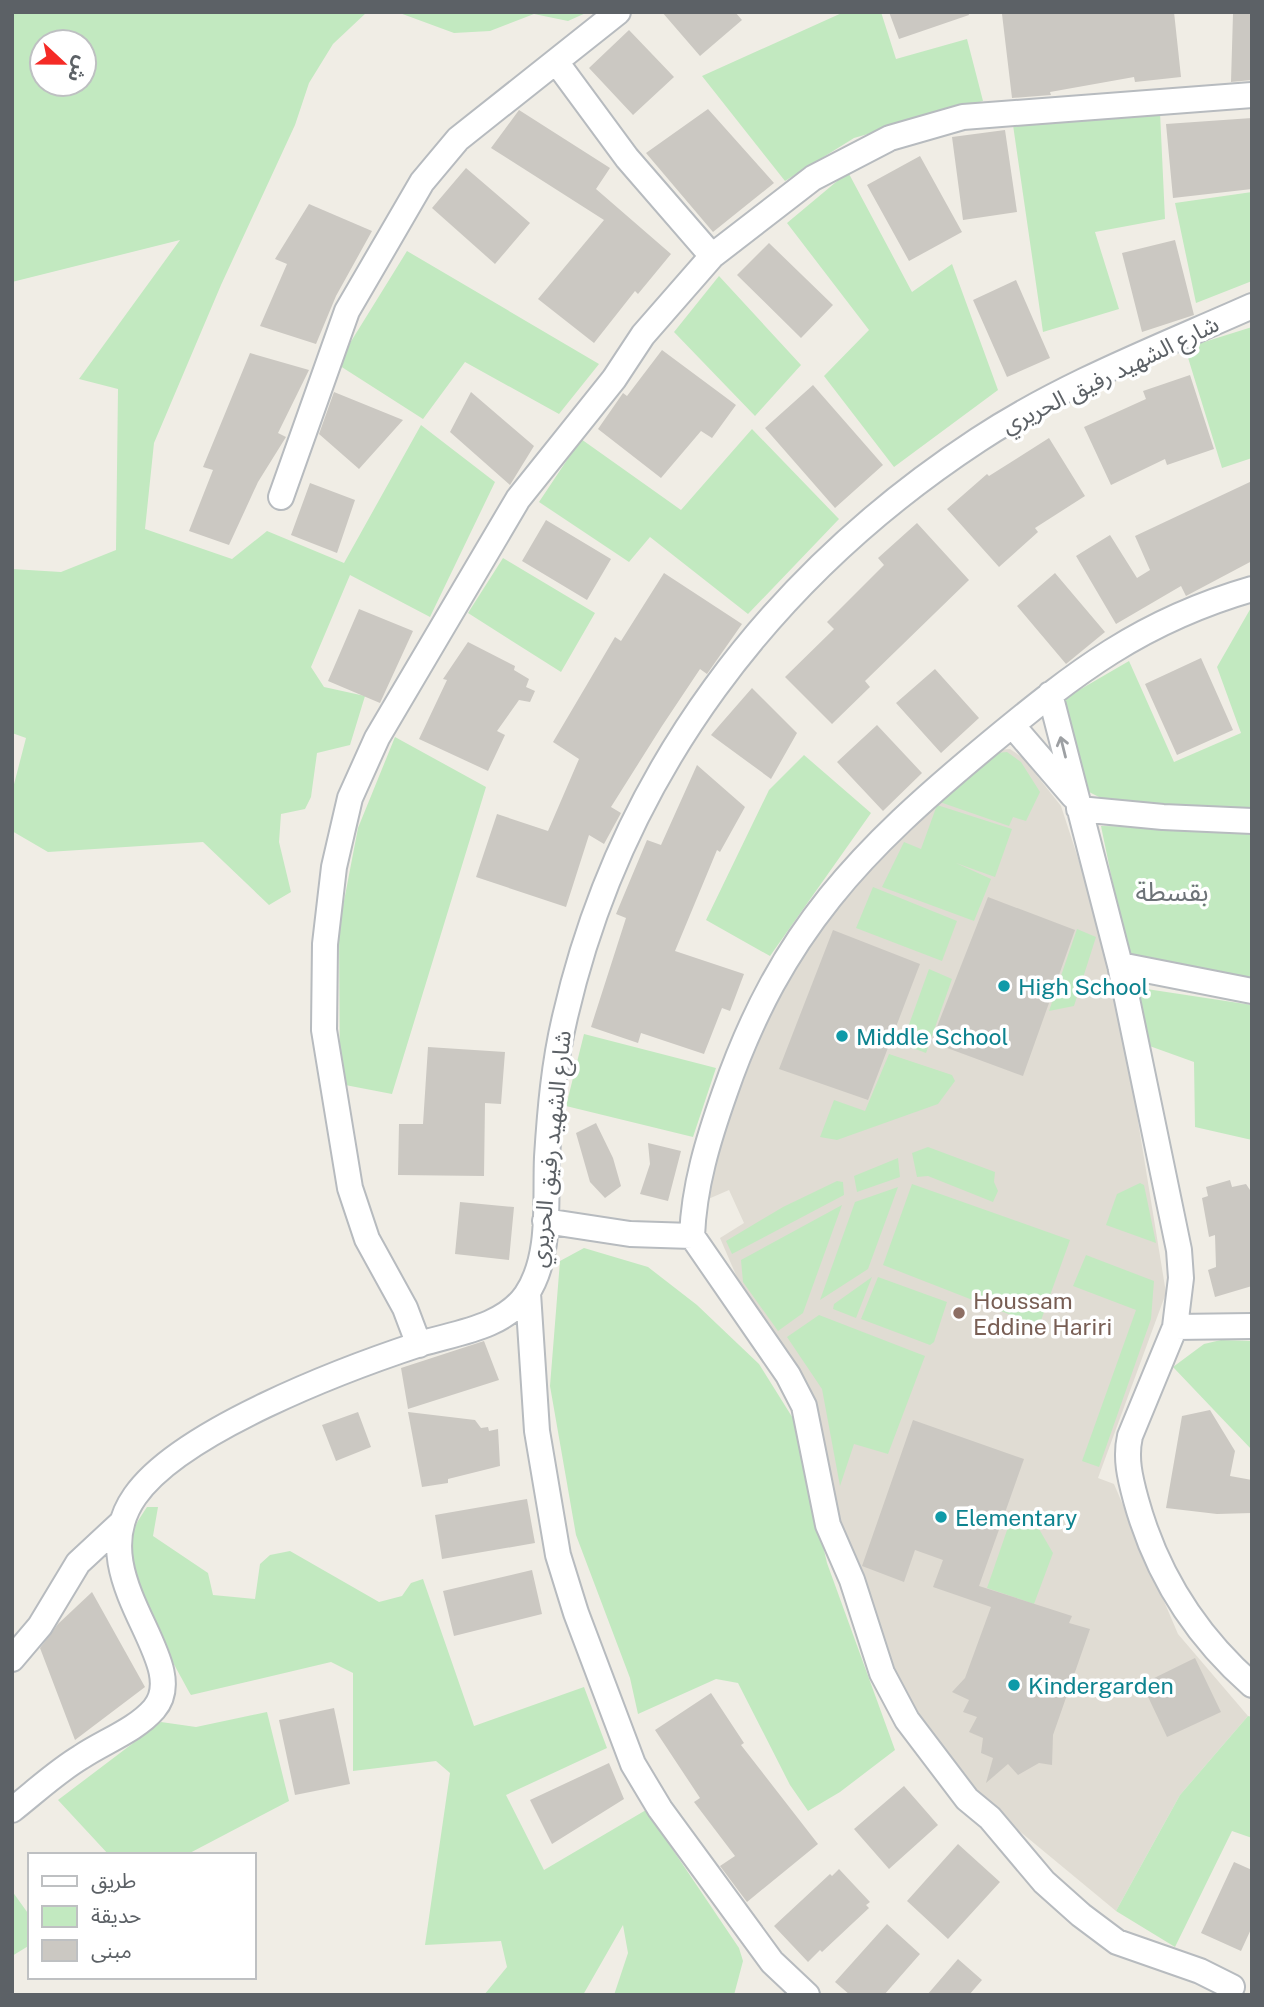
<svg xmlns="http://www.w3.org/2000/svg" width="1264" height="2007" font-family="'Public Sans','Noto Sans Arabic',sans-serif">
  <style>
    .education { fill: #e0dcd3 }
    .green { fill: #c2e9c0; fill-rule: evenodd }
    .building { fill: #cbc8c2 }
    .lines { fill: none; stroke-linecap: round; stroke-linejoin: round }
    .minor-casing { stroke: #b7bbbf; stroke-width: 28 }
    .minor { stroke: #fff; stroke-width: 24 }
    .oneway { stroke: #9da0a3 }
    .culture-dot { fill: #0f9aa8; stroke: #fff; stroke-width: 2.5 }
    .education-dot { fill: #8d6e63; stroke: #fff; stroke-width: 2.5 }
    .labels { text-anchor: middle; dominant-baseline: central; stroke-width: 7; stroke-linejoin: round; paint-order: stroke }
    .street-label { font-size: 23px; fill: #5c6166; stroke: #fff }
    .culture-label { font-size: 23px; fill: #0d838f; stroke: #fff; text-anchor: start }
    .education-label { font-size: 23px; fill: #785e54; stroke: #fff; text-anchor: start }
    .quarter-label { font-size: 26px; fill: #6d7378; stroke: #fff }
  </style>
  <rect width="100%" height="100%" fill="#f0ede5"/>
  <path class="education" d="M1010,749L1023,758L1061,806L1103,935L1130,1072L1166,1293L1098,1478L1114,1484L1178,1634L1248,1716L1180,1795L1116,1911L989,1806L901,1701L855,1574L820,1448L810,1394L739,1282L720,1238L744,1223L729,1190L706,1200L715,1152L774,1003L829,916L932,799L995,750Z"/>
  <path class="green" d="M12,12H367L333,44L309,83L295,125L221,285L154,443L145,529L232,559L267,531L344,563L421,425L495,482L430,617L350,575L311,667L324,687L365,696L350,745L317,753L311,797L305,809L281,814L279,842L291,892L269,905L203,842L48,852L12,831V792L26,738L12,733V569L61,572L116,550L118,389L79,379L180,240L12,282ZM42,42H84V84H42Z
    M397,12H588L568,21L534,14L490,31L454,33Z
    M844,12H881L896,59L967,39L983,101L854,138L785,181L702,76Z
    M1160,112L1165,219L1095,232L1119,309L1043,332L1013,125Z
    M848,172L912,292L952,264L998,390L894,467L824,376L869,330L787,223Z
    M1252,192V281L1196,303L1175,203Z
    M407,251L599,364L559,414L465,362L423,419L337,364Z
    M719,276L801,365L755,416L674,332Z
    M1252,327V458L1222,468L1185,348Z
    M752,429L839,519L748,614L650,537L629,562L539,502L581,439L681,510Z
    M503,558L595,613L561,672L468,613Z
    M1252,606V813L1105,800L1087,791L1062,700L1129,661L1174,762L1241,733L1217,667Z
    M395,737L486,787L392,1094L340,1084L339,927L358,828Z
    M1007,752L1021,762L1040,792L1026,821L1013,817L1009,826L934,800L996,753Z
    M804,755L871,813L770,956L706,920L769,790Z
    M937,805L1012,829L995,877L956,863L991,879L974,921L882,887L904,842L921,849Z
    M1101,826L1252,829V982L1128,957Z
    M873,887L957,921L942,961L856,928Z
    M1077,929L1096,937L1074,1006L1049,1011Z
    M929,969L952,979L926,1053L902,1044Z
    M1140,988L1252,1005V1140L1195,1127L1194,1062L1144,1044Z
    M584,1034L716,1068L693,1137L566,1106Z
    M889,1054L952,1075L955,1081L938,1104L837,1140L820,1137L834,1100L865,1111Z
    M928,1147L995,1172L994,1182L998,1191L993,1202L928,1176L917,1177L912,1153Z
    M898,1158L900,1177L857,1192L854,1176Z
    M837,1181L843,1182L844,1195L732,1254L726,1241L783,1207Z
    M1140,1183L1144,1185L1156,1243L1106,1225L1117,1194Z
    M912,1184L1070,1240L1039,1326L883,1265Z
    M898,1187L868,1269L820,1300L855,1202Z
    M842,1205L803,1313L778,1331L743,1282L741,1260Z
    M584,1248L648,1267L697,1305L759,1364L794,1420L827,1563L895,1750L840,1792L808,1811L790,1785L738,1683L716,1679L638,1714L630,1678L576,1535L550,1386L560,1261Z
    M1086,1255L1154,1281L1151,1319L1099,1467L1082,1461L1136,1310L1073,1286Z
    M872,1277L856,1318L833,1309L834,1304Z
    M878,1277L947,1302L934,1342L930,1345L861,1319Z
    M819,1315L925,1356L888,1454L854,1444L840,1486L822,1389L787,1337Z
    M1221,1340L1252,1341V1450L1173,1367L1204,1344Z
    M147,1507H158L153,1536L208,1573L213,1595L255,1599L260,1564L270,1555L290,1551L379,1602L402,1596L411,1583L423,1579L474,1726L584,1687L607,1748L506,1795L544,1870L646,1810L739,1948L743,1961L734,1995H614L628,1953L623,1925L583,1995H484L507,1967L501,1941L425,1945L450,1773L436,1761L353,1771V1673L331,1662L191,1695C174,1664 126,1579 130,1546C131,1530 139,1519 147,1507Z
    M1014,1510L1032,1517L1053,1553L1034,1604L987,1588Z
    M267,1712L289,1801L186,1855H109L58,1800L161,1722L196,1727Z
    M1248,1716L1252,1717V1838L1232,1831L1175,1947L1116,1911L1180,1795Z
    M12,1891L30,1916V1945L12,1956Z"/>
  <path class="building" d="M662,12H735L742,20L700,56Z
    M889,12H968L969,15L899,39Z
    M1052,12H1174L1181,77L1135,82L1134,77L1050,92L1051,95L1012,98L1002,14Z
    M1233,14H1252V80L1231,82Z
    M629,30L674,77L633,115L589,68Z
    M708,109L774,183L713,232L646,153Z
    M519,110L610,168L596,189L671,254L638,294L635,291L594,343L538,299L604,220L491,148Z
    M1252,118V189L1173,198L1166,124Z
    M1005,130L1017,212L963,220L952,137Z
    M920,156L962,232L909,261L867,185Z
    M466,168L530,223L495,264L432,208Z
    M309,204L372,231L336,296L316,344L260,326L287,264L275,259Z
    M1175,240L1194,315L1142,332L1122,253Z
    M769,243L833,305L801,338L737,275Z
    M1016,280L1050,358L1007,377L973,300Z
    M662,350L736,405L712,438L701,431L661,478L598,429L623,393L627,396Z
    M250,353L309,370L278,433L286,437L258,482L229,545L189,531L213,470L203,467Z
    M1190,375L1214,449L1167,465L1165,459L1111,485L1084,427L1146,399L1143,391Z
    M813,385L883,465L835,508L765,428Z
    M334,392L403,420L359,469L319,434Z
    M471,392L534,446L510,485L450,432Z
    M1049,438L1085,496L1035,528L1038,532L999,567L947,509L987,474L989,476Z
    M1252,481V561L1186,596L1181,586L1116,624L1076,556L1110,535L1137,578L1150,570L1135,536Z
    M310,483L355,500L337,553L291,535Z
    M546,520L611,559L587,600L522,561Z
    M917,523L969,580L865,681L870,687L832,724L785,677L834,629L827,622L884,565L878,558Z
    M664,573L742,624L707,674L700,669L662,726L611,807L621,813L604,844L589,835L566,907L476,877L497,814L548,831L579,759L553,742L615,637L621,641Z
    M1055,573L1105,632L1066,664L1017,606Z
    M359,609L413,631L380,703L328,681Z
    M468,642L515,666L514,670L529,679L526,687L535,691L530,702L519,700L497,731L505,735L488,771L419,739L447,680L443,679Z
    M1201,658L1233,730L1177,755L1145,684Z
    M935,669L979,718L941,753L896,703Z
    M752,688L797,733L771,779L711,735Z
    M877,725L922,773L883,811L837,762Z
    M697,765L745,807L720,852L717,850L675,951L744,974L730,1011L722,1008L704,1054L641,1033L638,1043L591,1027L626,918L616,914L647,840L661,845Z
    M988,897L1075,930L1023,1076L931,1042Z
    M833,930L920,964L868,1100L779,1069Z
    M428,1047L505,1052L501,1104L485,1103L484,1176L398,1175L399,1124H423Z
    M596,1123L613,1158L621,1186L605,1198L590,1182L576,1133Z
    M648,1143L681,1151L668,1201L640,1194L650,1164Z
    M1230,1180L1232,1187L1246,1184L1252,1193V1286L1215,1297L1208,1270L1216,1267L1215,1235L1209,1237L1202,1198L1208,1196L1206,1187Z
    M460,1202L514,1207L509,1260L455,1254Z
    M484,1341L499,1380L408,1409L401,1368Z
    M1210,1410L1235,1451L1230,1476L1252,1480V1513L1217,1514L1166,1508L1182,1416Z
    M358,1412L371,1447L336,1461L322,1425Z
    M408,1412L475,1420L481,1428L488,1427L489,1431L498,1429L500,1466L448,1479V1483L422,1487Z
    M913,1420L1024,1459L979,1586L1072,1616L1069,1623L1090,1629L1053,1735L1052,1765L1039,1763L1018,1775L1008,1764L986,1783L993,1758L981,1753L983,1738L969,1732L977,1717L963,1712L969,1700L952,1692L965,1678L991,1607L933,1587L943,1560L915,1550L904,1582L862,1566Z
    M527,1499L535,1543L442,1559L435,1515Z
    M532,1570L542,1614L454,1636L443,1591Z
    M92,1592L145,1687L75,1740L40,1648L58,1624Z
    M1195,1658L1221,1712L1167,1737L1142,1684Z
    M711,1693L744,1743L741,1745L818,1844L747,1902L720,1866L735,1856L694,1802L700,1798L655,1730Z
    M334,1708L350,1784L295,1795L279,1720Z
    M609,1763L624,1799L552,1844L530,1800Z
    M904,1786L938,1825L889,1869L854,1829Z
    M958,1844L1000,1882L948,1939L907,1901Z
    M1234,1862L1252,1870V1927L1241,1951L1201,1933Z
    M839,1869L870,1902L866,1905L869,1908L822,1952L820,1950L808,1962L774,1926L830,1874L832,1876Z
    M887,1924L920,1954L884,1995H850L835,1982Z
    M958,1959L982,1980L969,1995H927Z"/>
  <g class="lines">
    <defs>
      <path id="minor" d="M557,63L627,158L712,256
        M281,497L347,311L422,182L458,139L618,12
        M1050,694L1120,965L1179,1250L1181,1278L1175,1327L1130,1436C1125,1458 1130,1478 1136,1500C1156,1573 1195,1635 1252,1685
        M1012,725L1073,796
        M1079,809L1163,817L1252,821
        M1120,965L1252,991
        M545,1221L630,1234L692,1236C694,1186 708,1140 725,1092C781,931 861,850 989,744C1076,672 1141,621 1252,589
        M692,1236L788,1375L804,1406L828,1525L852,1580L882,1673L907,1720L967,1799L990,1818L1044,1882L1081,1915L1117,1942L1200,1971L1232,1987
        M528,1293L537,1431L558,1555L576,1613L633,1764L660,1809L772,1962L807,1995
        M1175,1327L1252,1326
        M419,1345L405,1308L367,1239L350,1188L324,1030L325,944L334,867L350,798L377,738L518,499L614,379L643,335L712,256L813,178L890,138L963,117L1252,95
        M12,1659L40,1626L78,1563L120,1524
        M12,1810C35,1792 56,1772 81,1757C103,1742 136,1730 154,1709C195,1661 78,1577 135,1496C180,1431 344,1369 420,1344C455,1333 503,1328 526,1295C552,1257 545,1201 547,1157C550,1110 554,1063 565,1017C621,773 771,576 978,440C1063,384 1160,347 1252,306"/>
    </defs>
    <use href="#minor" class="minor-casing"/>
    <use href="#minor" class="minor"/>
  </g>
  <defs><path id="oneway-shaft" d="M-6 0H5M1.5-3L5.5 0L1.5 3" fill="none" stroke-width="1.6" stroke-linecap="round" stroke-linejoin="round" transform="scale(1.75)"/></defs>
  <use class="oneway" href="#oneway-shaft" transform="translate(1063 747) rotate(-104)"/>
  <g class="culture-dot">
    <circle cx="1004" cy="986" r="7"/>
    <circle cx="842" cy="1036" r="7"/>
    <circle cx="941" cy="1517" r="7"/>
    <circle cx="1014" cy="1685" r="7"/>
  </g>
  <circle class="education-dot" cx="959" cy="1313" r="7"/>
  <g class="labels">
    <g class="street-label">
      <text transform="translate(1110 374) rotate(-26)">شارع الشهيد رفيق الحريري</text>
      <text transform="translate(550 1149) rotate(-84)">شارع الشهيد رفيق الحريري</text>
    </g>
    <g class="culture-label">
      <text x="1018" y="986">High School</text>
      <text x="856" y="1036">Middle School</text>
      <text x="955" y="1517">Elementary</text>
      <text x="1028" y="1685">Kindergarden</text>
    </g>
    <g class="education-label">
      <text x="973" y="1300">Houssam<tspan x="973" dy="26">Eddine Hariri</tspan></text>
    </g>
    <g class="quarter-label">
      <text x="1172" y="891">بقسطة</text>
    </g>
  </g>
  <rect width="1264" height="2007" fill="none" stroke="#5c6166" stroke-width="28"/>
  <rect x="28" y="1853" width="228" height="126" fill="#ffffff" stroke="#bec0c2" stroke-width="2"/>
  <rect x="42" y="1876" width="35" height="10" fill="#ffffff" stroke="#bec0c2" stroke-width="2"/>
  <text x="91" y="1888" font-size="21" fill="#5c6166">طريق</text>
  <rect x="42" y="1906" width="35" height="21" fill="#c2e9c0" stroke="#bec0c2" stroke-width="2"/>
  <text x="91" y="1923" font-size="21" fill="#5c6166">حديقة</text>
  <rect x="42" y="1940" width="35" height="21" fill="#cbc8c2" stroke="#bec0c2" stroke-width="2"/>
  <text x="91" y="1958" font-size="21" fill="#5c6166">مبنى</text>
  <g transform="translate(63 63) rotate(112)"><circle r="33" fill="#ffffff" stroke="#bec0c2" stroke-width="2"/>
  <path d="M0-5L12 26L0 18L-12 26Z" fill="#f52b26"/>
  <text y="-10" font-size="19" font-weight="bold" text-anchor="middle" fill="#5c6166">ش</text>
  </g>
</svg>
